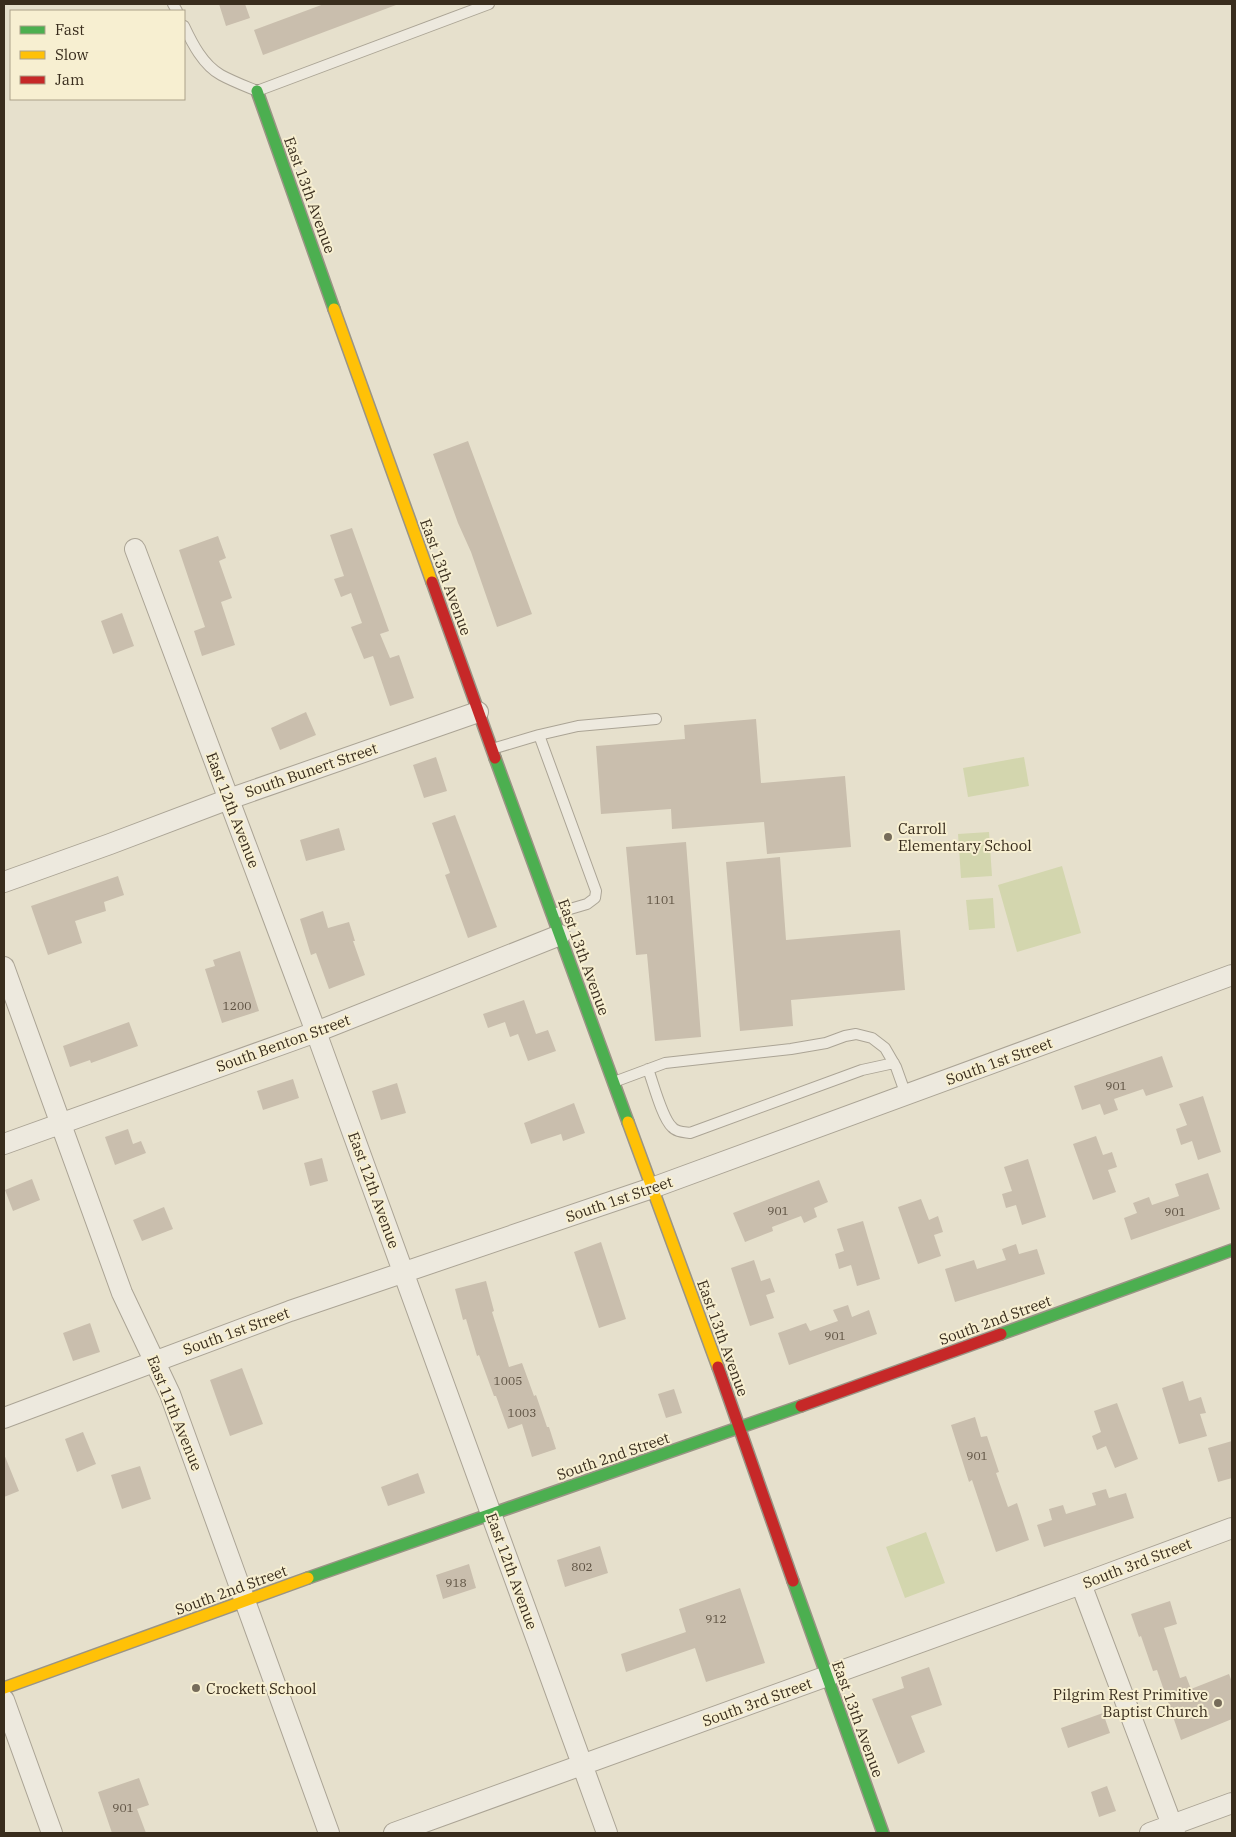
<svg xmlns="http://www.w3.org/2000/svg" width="1236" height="1837" font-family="'IBM Plex Serif',serif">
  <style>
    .green { fill: #d3d6ae }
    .building { fill: #c9bead }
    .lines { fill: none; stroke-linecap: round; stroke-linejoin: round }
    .lane-casing { stroke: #aba495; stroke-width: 12 }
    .street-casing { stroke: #aba495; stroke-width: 22 }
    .fast-casing { stroke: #9a9485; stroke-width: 14 }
    .slow-casing { stroke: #9a9485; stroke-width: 14 }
    .jam-casing { stroke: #9a9485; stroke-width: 14 }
    .lane { stroke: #ede9de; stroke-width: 10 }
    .street { stroke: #ede9de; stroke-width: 20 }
    .fast { stroke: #4caf50; stroke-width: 11 }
    .slow { stroke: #ffc107; stroke-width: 11 }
    .jam { stroke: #c62828; stroke-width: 11 }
    .poi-dot { fill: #766c5a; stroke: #f7efd1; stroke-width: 2 }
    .labels { text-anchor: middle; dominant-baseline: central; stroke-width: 4; stroke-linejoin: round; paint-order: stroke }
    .number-label { font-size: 12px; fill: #5d5141 }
    .street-label { font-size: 15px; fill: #392d1d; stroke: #f7efd1 }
    .poi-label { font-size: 15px; fill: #392d1d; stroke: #f7efd1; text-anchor: start }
  </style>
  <rect width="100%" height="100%" fill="#e6e0cc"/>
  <path class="green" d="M1024,757L1029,786L968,797L963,768Z
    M989,832L992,876L961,878L958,834Z
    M1062,866L1081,933L1017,952L998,885Z
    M993,898L995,928L969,930L966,900Z
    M926,1532L945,1583L905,1598L886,1547Z"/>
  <path class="building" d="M219,4H245L250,18L226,26Z
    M324,4H395L396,5L263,55L254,30Z
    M468,441L532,614L497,627L471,552L458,523L433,454Z
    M352,528L389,631L380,634L390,658L399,655L414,698L390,706L373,656L364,659L351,627L362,623L351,593L341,597L334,579L344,576L330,535Z
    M218,536L226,558L219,561L232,598L221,602L235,645L202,656L194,631L205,627L179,550Z
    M122,613L134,646L113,654L101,621Z
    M306,712L316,735L280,750L271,728Z
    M756,719L761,783L845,776L851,847L767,854L764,822L672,829L671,809L601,814L596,746L685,739L684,725Z
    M436,757L447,791L424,798L413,765Z
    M455,815L497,927L468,938L445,875L450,873L432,823Z
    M339,828L345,850L306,861L300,840Z
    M686,842L701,1037L655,1041L647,954L636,955L626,847Z
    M780,857L786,940L900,930L905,990L791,1000L793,1026L740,1031L726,862Z
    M118,876L124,895L104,902L106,911L75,921L82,943L48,955L31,906Z
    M323,911L328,928L349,922L355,941H353L365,975L329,989L316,953L311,955L300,919Z
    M240,951L259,1011L222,1023L205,969L215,966L213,960Z
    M524,1000L536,1034L548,1030L556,1051L528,1061L518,1034L510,1037L505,1022L488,1028L483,1014Z
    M129,1022L138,1046L91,1063L90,1060L70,1067L63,1046Z
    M1162,1056L1173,1087L1146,1096L1143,1089L1114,1099L1118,1110L1104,1115L1100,1104L1082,1110L1074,1086Z
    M293,1079L299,1098L263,1110L257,1091Z
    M397,1083L406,1113L381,1120L372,1091Z
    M1203,1096L1221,1152L1198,1160L1192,1141L1181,1145L1176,1129L1187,1125L1179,1104Z
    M574,1103L585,1133L563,1141L561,1134L531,1144L524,1123Z
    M128,1129L133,1144L141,1141L146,1153L115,1165L105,1137Z
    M1096,1136L1103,1155L1112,1152L1117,1167L1108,1170L1116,1192L1093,1200L1073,1144Z
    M322,1158L328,1181L310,1186L304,1163Z
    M1028,1159L1046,1217L1022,1225L1016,1205L1006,1208L1002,1194L1012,1191L1004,1167Z
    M1208,1173L1220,1209L1131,1240L1124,1218L1137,1213L1133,1203L1149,1197L1152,1205L1179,1196L1175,1184Z
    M32,1179L40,1200L13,1211L5,1190Z
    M819,1180L828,1202L814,1208L817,1217L804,1223L801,1216L772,1227L773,1231L745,1242L733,1213Z
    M921,1199L929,1220L938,1216L943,1232L934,1235L941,1256L918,1264L898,1207Z
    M164,1207L173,1229L142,1241L133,1220Z
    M863,1221L880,1279L857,1286L851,1265L839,1269L835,1254L844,1251L837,1229Z
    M601,1242L626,1319L599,1328L574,1252Z
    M1016,1244L1019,1254L1037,1249L1045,1274L955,1302L945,1269L974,1260L977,1269L1006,1260L1002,1249Z
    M754,1260L761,1281L770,1278L775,1292L766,1295L774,1318L750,1326L731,1268Z
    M486,1281L494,1311L492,1312L509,1367L522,1363L534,1396L536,1395L547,1427H549L556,1449L532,1457L522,1424L508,1429L496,1396H494L479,1355L477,1356L466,1319L463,1320L455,1289Z
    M848,1305L852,1317L869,1310L877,1334L789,1365L778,1333L806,1323L810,1331L838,1321L833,1310Z
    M90,1323L100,1352L73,1361L63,1333Z
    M242,1368L263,1424L230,1436L210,1380Z
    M1183,1381L1189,1401L1201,1397L1206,1413L1200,1414L1207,1436L1179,1444L1162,1388Z
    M674,1389L682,1413L666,1418L658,1394Z
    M1117,1403L1138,1459L1115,1468L1106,1446L1097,1450L1092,1436L1101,1432L1094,1411Z
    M975,1417L981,1437L987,1436L999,1472L996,1473L1008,1507L1017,1503L1029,1540L996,1552L972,1480L969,1482L951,1425Z
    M83,1432L96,1464L77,1472L65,1439Z
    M1232,1441V1478L1218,1482L1208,1448Z
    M4,1454L19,1491L4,1497Z
    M140,1466L151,1499L122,1509L111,1475Z
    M418,1473L425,1493L388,1506L381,1487Z
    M1106,1489L1109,1498L1126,1493L1134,1518L1044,1547L1037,1525L1052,1520L1049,1509L1063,1505L1066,1514L1096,1505L1092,1493Z
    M600,1546L608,1573L565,1587L557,1560Z
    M469,1564L476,1588L443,1599L436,1575Z
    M740,1588L765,1663L706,1682L695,1648L626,1672L621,1654L686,1632L679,1609Z
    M1170,1601L1177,1624L1164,1628L1180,1678L1186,1676L1191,1689L1229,1674L1232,1682V1719L1181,1740L1157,1670L1153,1671L1141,1636L1139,1637L1131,1614Z
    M929,1667L942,1705L911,1716L925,1752L898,1764L872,1699L904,1688L901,1677Z
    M1103,1713L1110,1733L1068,1748L1061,1728Z
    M139,1778L149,1805L137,1809L146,1833H112L98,1792Z
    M1107,1786L1116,1811L1099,1817L1091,1792Z"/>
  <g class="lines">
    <defs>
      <path id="lane" d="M173,4L177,11
        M184,26C192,43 203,65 221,75C232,81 245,86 257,91L489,4
        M539,735L578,726L656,719
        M492,749L539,735L596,891L595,898L587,904L553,914
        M648,1069C653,1082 662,1118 672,1127C676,1132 684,1132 690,1133L862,1070L894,1063
        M614,1082L665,1063L791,1049L826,1043L845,1036L856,1034L872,1038L885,1048L896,1067L906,1095"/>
      <path id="street" d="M135,549L316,1032L607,1833
        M4,882L110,844L229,799L478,712
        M4,967L122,1293L170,1394L329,1833
        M4,1144L316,1032L560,935
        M4,1418L290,1311L652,1188L1232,975
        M1081,1584L1175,1833
        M4,1700L52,1833
        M394,1833L1081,1584L1232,1528
        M1150,1833L1232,1803"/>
      <path id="fast" d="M257,91L334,309
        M495,758L628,1122
        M1001,1334L1232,1250
        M308,1578L801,1406
        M793,1581L883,1833"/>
      <path id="slow" d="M334,309L432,582
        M628,1122L718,1367
        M4,1688L308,1578"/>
      <path id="jam" d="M432,582L495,758
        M718,1367L793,1581
        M801,1406L1001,1334"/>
    </defs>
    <use href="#lane" class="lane-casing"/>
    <use href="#street" class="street-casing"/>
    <use href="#fast" class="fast-casing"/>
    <use href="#slow" class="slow-casing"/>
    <use href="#jam" class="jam-casing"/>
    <use href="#lane" class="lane"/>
    <use href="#street" class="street"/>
    <use href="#fast" class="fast"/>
    <use href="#slow" class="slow"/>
    <use href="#jam" class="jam"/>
  </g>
  <g class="poi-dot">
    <circle cx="888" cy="837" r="5"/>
    <circle cx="196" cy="1688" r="5"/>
    <circle cx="1218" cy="1703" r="5"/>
  </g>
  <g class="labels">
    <g class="number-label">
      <text x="661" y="899">1101</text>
      <text x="237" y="1005">1200</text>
      <text x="1116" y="1085">901</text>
      <text x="778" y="1210">901</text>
      <text x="1175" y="1211">901</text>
      <text x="835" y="1335">901</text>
      <text x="508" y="1380">1005</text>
      <text x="522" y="1412">1003</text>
      <text x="977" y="1455">901</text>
      <text x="582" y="1566">802</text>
      <text x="456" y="1582">918</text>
      <text x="716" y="1618">912</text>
      <text x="123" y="1807">901</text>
    </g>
    <g class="street-label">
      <text transform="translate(310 195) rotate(70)">East 13th Avenue</text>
      <text transform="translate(446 577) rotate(70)">East 13th Avenue</text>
      <text transform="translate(311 770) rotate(-19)">South Bunert Street</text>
      <text transform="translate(233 810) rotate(69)">East 12th Avenue</text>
      <text transform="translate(584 957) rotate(70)">East 13th Avenue</text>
      <text transform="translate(283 1043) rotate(-20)">South Benton Street</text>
      <text transform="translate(999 1061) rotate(-20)">South 1st Street</text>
      <text transform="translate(374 1190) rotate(70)">East 12th Avenue</text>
      <text transform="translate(619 1199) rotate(-19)">South 1st Street</text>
      <text transform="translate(995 1320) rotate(-20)">South 2nd Street</text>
      <text transform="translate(236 1331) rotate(-20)">South 1st Street</text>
      <text transform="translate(723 1338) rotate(70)">East 13th Avenue</text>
      <text transform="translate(175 1413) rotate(68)">East 11th Avenue</text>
      <text transform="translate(613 1456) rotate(-19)">South 2nd Street</text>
      <text transform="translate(1137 1563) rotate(-21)">South 3rd Street</text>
      <text transform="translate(512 1571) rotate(70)">East 12th Avenue</text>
      <text transform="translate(231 1590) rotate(-20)">South 2nd Street</text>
      <text transform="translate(757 1702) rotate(-20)">South 3rd Street</text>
      <text transform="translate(858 1719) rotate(70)">East 13th Avenue</text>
    </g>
    <g class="poi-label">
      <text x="898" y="828">Carroll<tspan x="898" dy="17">Elementary School</tspan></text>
      <text x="206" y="1688">Crockett School</text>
      <text x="1208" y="1694" text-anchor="end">Pilgrim Rest Primitive<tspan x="1208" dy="17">Baptist Church</tspan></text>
    </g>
  </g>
  <rect width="1236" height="1837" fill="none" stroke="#392d1d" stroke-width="10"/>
  <rect x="10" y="10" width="175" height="90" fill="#f7efd1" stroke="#aba189"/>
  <rect x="20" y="26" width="25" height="8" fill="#4caf50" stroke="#aba189"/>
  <text x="55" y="35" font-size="15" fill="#392d1d">Fast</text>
  <rect x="20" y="51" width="25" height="8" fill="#ffc107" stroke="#aba189"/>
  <text x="55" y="60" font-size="15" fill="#392d1d">Slow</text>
  <rect x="20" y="76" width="25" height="8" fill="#c62828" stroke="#aba189"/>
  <text x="55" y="85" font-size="15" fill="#392d1d">Jam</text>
</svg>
